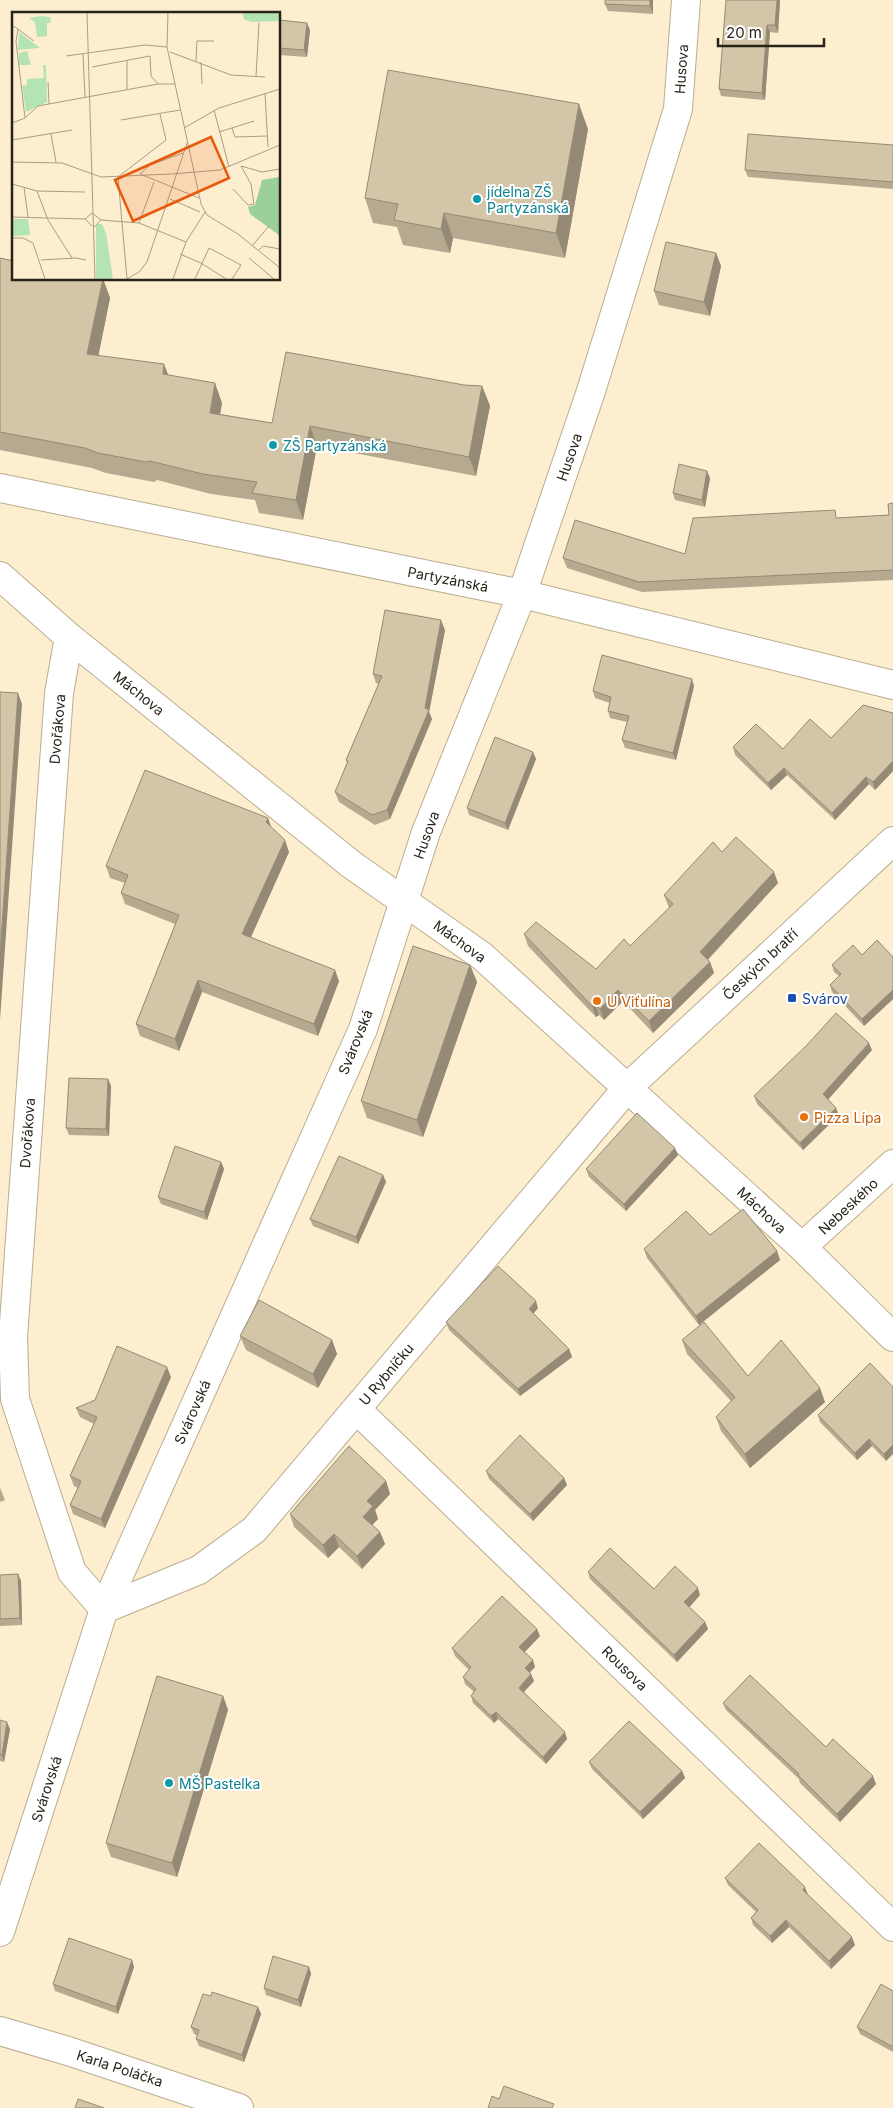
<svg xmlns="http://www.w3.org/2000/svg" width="893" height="2108" font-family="Inter,sans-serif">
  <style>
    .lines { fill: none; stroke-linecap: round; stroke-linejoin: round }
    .minor-casing { stroke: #baad90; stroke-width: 30 }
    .minor { stroke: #fff; stroke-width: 28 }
    .wall { fill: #b5a990 }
    .shaded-wall { fill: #948a75 }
    .building { fill: #d3c5a7; stroke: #948a75 }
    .culture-dot { fill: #0f9aa8; stroke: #fff; stroke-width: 2 }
    .transit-dot { fill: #1a4fb4; stroke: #fff; stroke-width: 2 }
    .food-dot { fill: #e8710a; stroke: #fff; stroke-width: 2 }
    .labels { text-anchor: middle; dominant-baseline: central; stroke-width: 4; stroke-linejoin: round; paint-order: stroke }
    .street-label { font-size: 14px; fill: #292419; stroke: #fff }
    .culture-label { font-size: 14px; fill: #0d838f; stroke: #fff; text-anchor: start }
    .transit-label { font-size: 14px; fill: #164399; stroke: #fff; text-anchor: start }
    .food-label { font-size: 14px; fill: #c56008; stroke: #fff; text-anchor: start }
    .inset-road { fill: none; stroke: #a89d86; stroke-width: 1 }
    .view { fill: #e8590c; fill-opacity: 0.15; stroke: #e8590c; stroke-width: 2.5 }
    .inset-edge { fill: none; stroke: #292419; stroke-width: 2.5 }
  </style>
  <rect width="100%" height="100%" fill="#fceecf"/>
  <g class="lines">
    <defs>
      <path id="minor" d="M0,488L522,594L893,685
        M0,576L69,637L352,865L482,956L802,1247L893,1337
        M69,637L59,693L13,1337L15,1399L72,1572L104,1609
        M802,1247L893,1164
        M357,1410L893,1927
        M104,1609L199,1570L254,1530L628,1087L893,841
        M0,1932L104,1609L363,1029L426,832L522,594L591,391L678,109L686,0
        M0,2031L68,2051L239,2108"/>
    </defs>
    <use href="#minor" class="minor-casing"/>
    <use href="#minor" class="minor"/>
  </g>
  <path class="wall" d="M605,0H653V14L608,11L605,4Z
    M780,0L778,33L770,32L765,100L721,96L719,89Z
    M279,20L310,30L307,57L279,55Z
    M588,129L565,258L453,238L450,253L403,245L397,227L373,223L365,198Z
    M893,145V189L748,177L745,170Z
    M716,253L721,266L710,316L659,305L654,291Z
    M0,258L103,279L110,298L98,355L168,375L222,403L220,414L272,423L464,385L482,386L490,406L476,476L317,446L303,520L259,513L255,500L211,494L157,480L154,482L106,473L92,468L0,450Z
    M710,478L705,507L675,500L673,493Z
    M893,503V580L642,592L567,568L563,558L685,554L838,518L889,515Z
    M445,630L429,712L432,719L390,819L375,825L339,802L335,792L347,763L346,760L379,684L376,683L373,674Z
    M694,686L676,760L625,748L622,740L627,722L610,718L608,711L610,703L595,698L593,691Z
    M893,713V771L875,790L869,784L835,820L787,775L771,790L735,755L733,747L783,749L831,738Z
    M533,752L536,759L508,830L469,815L467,808Z
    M268,818L271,827L289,852L251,937L339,981L318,1036L202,992L179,1051L140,1036L136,1024L175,924L125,904L121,893L125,883L110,878L106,866Z
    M722,852L778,883L708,960L710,962L714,973L653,1033L623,1001L604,1020L599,1015L596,1017L528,946L524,934L596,969L630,946L669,908L664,895Z
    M893,957V999L864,1026L832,992L830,985L839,976L834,972L832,965Z
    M470,965L477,982L423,1137L367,1118L361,1101Z
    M872,1050L828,1099L839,1115L803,1150L757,1104L754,1096Z
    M108,1079L111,1086L109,1136L69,1135L66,1128Z
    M678,1155L626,1211L589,1177L586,1169Z
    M221,1162L224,1169L207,1220L161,1204L158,1197Z
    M383,1175L386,1182L358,1244L313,1226L310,1219Z
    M710,1235L777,1251L780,1260L699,1325L647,1258L644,1249Z
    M538,1308L533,1314L569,1349L572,1357L520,1396L449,1330L446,1322Z
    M240,1336L332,1340L337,1354L318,1388L246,1350Z
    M682,1340L748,1376L825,1402L750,1468L721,1431L716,1417L731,1401L687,1354Z
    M171,1377L105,1528L73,1514L70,1505L78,1488L74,1486L70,1476L94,1424L80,1417L76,1408Z
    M893,1387L886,1461L872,1446L857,1460L820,1422L818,1415Z
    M486,1471L564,1478L567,1485L533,1521L489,1479Z
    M386,1481L390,1494L375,1510L378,1519L372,1525L380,1532L385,1544L362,1569L339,1547L328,1558L294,1527L290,1514Z
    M0,1488L5,1500L0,1502Z
    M588,1572L654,1589L700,1595L689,1607L705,1622L708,1629L677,1662L590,1579Z
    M18,1574L21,1581L22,1625L0,1626V1575Z
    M540,1636L524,1652L535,1667L530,1672L534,1681L524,1692L567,1739L546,1764L498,1719L494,1723L473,1703L471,1696L474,1692L465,1684L463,1677L469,1670L455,1656L452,1648Z
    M223,1696L228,1710L177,1877L111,1857L106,1843Z
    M723,1703L826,1747L876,1784L840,1822L800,1783L799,1779L726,1710Z
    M0,1720L10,1729L4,1762L0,1761Z
    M589,1762L682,1771L685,1778L643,1819L592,1769Z
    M725,1878L855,1945L831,1969L789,1927L772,1943L753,1925L751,1918L756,1912L728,1885Z
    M132,1960L134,1967L118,2014L55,1991L53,1984Z
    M309,1967L311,1974L301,2007L266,1995L264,1988Z
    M893,1991V2052L860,2034L857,2027Z
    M211,1996L258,2007L261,2014L244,2062L199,2046L196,2039L197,2035L194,2034L191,2027Z"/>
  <path class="shaded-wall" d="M650,0H653V14L650,6Z
    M777,0H780L778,33L775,25Z
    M307,23L310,30L307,57L304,50Z
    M767,25L770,32L765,100L762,93Z
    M579,104L588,129L565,258L556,233Z
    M444,213L453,238L450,253L441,229Z
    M716,253L721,266L710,316L704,302Z
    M103,279L110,298L95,373L87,354Z
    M164,364L172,384L163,374Z
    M215,383L222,403L217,433L210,413Z
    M482,386L490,406L476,476L469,457Z
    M310,426L317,446L303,520L296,500Z
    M707,471L710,478L705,507L702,500Z
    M441,620L445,630L429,712L432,719L390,819L387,810L425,708Z
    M692,679L694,686L676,760L673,753Z
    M18,693L22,704L0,1020V955Z
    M533,752L536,759L508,830L505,823Z
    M893,761V771L875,790L873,782Z
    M784,768L787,775L771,790L768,783Z
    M866,777L869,784L835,820L832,813Z
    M268,818L272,830L266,822Z
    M285,840L289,852L247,946L242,934Z
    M774,872L778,883L704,963L700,952Z
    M710,962L714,973L653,1033L649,1021Z
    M470,965L477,982L423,1137L417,1120Z
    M335,970L339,981L318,1036L314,1024Z
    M198,980L202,992L179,1051L175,1039Z
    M618,990L623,1001L604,1020L600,1009Z
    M893,990V999L864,1026L862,1019Z
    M595,1004L599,1015L596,1017L592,1006Z
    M869,1043L872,1050L826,1102L823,1094Z
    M108,1079L111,1086L109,1136L106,1129Z
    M836,1108L839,1115L803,1150L800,1143Z
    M675,1148L678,1155L626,1211L624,1204Z
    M221,1162L224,1169L207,1220L204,1212Z
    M383,1175L386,1182L358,1244L356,1237Z
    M777,1251L780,1260L699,1325L696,1316Z
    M536,1301L538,1308L531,1316L529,1309Z
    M332,1340L337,1354L318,1388L313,1374Z
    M569,1349L572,1357L520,1396L518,1389Z
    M167,1367L171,1377L105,1528L101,1519Z
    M820,1388L825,1402L750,1468L745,1454Z
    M869,1439L872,1446L857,1460L855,1453Z
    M893,1445V1454L886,1461L884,1454Z
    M564,1478L567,1485L533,1521L530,1514Z
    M386,1481L390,1494L375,1510L378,1519L368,1529L363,1517L367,1501Z
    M380,1532L385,1544L362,1569L357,1556Z
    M334,1534L339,1547L328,1558L323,1545Z
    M18,1574L21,1581L22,1625L20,1618Z
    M698,1588L700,1595L687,1610L684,1602Z
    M705,1622L708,1629L677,1662L674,1655Z
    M537,1629L540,1636L522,1655L519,1647Z
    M533,1660L535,1667L527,1675L525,1668Z
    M531,1674L534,1681L521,1695L519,1688Z
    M223,1696L228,1710L177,1877L172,1863Z
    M496,1712L498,1719L494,1723L491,1716Z
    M7,1722L10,1729L4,1762L2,1755Z
    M565,1732L567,1739L546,1764L543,1757Z
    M682,1771L685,1778L643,1819L640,1812Z
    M873,1776L876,1784L840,1822L837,1814Z
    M805,1887L808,1895L803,1890Z
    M786,1920L789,1927L772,1943L770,1936Z
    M852,1937L855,1945L831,1969L829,1961Z
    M132,1960L134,1967L118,2014L116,2007Z
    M309,1967L311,1974L301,2007L298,2000Z
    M258,2007L261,2014L244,2062L242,2055Z"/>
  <path class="building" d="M605,0H650V6L605,4Z
    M726,0H777L775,25H767L762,93L719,89Z
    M279,20L307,23L304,50L279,48Z
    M388,70L579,104L556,233L444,213L441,229L394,220L398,204L365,198Z
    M748,134L893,145V182L745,170Z
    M666,242L716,253L704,302L654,291Z
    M0,258L14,261V279H103L87,354L164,364L163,374L215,383L210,413L272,423L286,352L464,385L482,386L469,457L310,426L296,500L252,493L257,482L203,474L150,461L146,462L98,453L85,448L0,432Z
    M679,464L707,471L702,500L673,493Z
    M893,503V570L639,582L563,558L575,520L685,554L693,518L835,510L836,518L889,515L888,504Z
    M385,610L441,620L425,708L429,710L387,810L372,815L335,792L348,761L346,760L382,676L373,674Z
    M602,655L692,679L673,753L622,740L629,716L608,711L611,697L593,691Z
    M0,692L18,693L0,955Z
    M863,705L893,713V761L873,782L866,777L832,813L784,768L768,783L733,747L756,724L783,749L810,719L831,738Z
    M495,737L533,752L505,823L467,808Z
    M145,770L268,818L266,822L285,840L242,934L335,970L314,1024L198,980L175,1039L136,1024L179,915L121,893L128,875L106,866Z
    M736,837L774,872L700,952L710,962L649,1021L618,990L600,1009L595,1004L592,1006L524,934L536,922L596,969L624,939L630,946L673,904L664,895L713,842L722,852Z
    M877,940L893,957V990L862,1019L830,985L841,974L832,965L853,945L862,955Z
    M413,946L470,965L417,1120L361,1101Z
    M836,1013L869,1043L823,1094L836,1108L800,1143L754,1096L807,1045Z
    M69,1078L108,1079L106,1129L66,1128Z
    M637,1113L675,1148L624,1204L586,1169Z
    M175,1146L221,1162L204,1212L158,1197Z
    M339,1156L383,1175L356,1237L310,1219Z
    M743,1209L777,1251L696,1316L644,1249L686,1211L710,1235Z
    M498,1266L536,1301L529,1309L569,1349L518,1389L446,1322Z
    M259,1300L332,1340L313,1374L240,1336Z
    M704,1322L748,1376L781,1340L820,1388L745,1454L716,1417L735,1397L682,1340Z
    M117,1346L167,1367L101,1519L70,1505L81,1481L70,1476L97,1417L76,1408L95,1400Z
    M870,1363L893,1387V1445L884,1454L869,1439L855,1453L818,1415Z
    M520,1435L564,1478L530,1514L486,1471Z
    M349,1446L386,1481L367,1501L373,1506L363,1517L380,1532L357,1556L334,1534L323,1545L290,1514Z
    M610,1548L654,1589L675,1566L698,1588L684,1602L705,1622L674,1655L588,1572Z
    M18,1574L20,1618L0,1619V1575Z
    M502,1596L537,1629L519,1647L533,1660L525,1668L531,1674L519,1688L565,1732L543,1757L496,1712L491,1716L471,1696L476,1689L463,1677L471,1667L452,1648Z
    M750,1675L826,1747L833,1739L873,1776L837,1814L798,1775L799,1774L723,1703Z
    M157,1676L223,1696L172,1863L106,1843Z
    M0,1720L7,1722L2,1755L0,1754Z
    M629,1721L682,1771L640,1812L589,1762Z
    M759,1843L805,1887L803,1890L852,1937L829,1961L786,1920L770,1936L751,1918L758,1910L725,1878Z
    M69,1938L132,1960L116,2007L53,1984Z
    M273,1956L309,1967L298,2000L264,1988Z
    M881,1984L893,1991V2047L857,2027Z
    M212,1992L258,2007L242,2055L196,2039L199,2030L191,2027L203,1994L211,1996Z
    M504,2086L554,2104L552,2108H488L492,2096L499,2099Z
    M78,2099L104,2108H75Z"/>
  <g class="culture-dot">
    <circle cx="477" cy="199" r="5"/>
    <circle cx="273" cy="445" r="5"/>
    <circle cx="169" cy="1783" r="5"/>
  </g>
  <rect class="transit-dot" x="787" y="993" width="10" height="10" rx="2.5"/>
  <g class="food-dot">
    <circle cx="597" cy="1001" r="5"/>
    <circle cx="804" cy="1117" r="5"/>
  </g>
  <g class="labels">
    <g class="street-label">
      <text transform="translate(681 69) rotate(-86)">Husova</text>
      <text transform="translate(569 457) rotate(-71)">Husova</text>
      <text transform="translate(448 579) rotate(11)">Partyzánská</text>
      <text transform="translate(139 693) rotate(39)">Máchova</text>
      <text transform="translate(57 729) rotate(-85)">Dvořákova</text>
      <text transform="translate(426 835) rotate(-70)">Husova</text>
      <text transform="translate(460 941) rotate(36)">Máchova</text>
      <text transform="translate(760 964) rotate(-43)">Českých bratří</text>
      <text transform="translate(355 1042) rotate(-68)">Svárovská</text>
      <text transform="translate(27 1133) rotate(-86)">Dvořákova</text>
      <text transform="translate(848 1206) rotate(-43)">Nebeského</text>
      <text transform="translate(762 1210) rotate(43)">Máchova</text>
      <text transform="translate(386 1374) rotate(-50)">U Rybníčku</text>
      <text transform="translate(192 1412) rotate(-66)">Svárovská</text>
      <text transform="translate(625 1668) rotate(44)">Rousova</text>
      <text transform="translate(46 1789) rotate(-72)">Svárovská</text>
      <text transform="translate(120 2068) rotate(18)">Karla Poláčka</text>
    </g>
    <g class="culture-label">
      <text x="487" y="191">jídelna ZŠ<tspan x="487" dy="16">Partyzánská</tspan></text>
      <text x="283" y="445">ZŠ Partyzánská</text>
      <text x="179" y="1783">MŠ Pastelka</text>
    </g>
    <g class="transit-label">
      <text x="802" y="998">Svárov</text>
    </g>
    <g class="food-label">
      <text x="607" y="1001">U Viťulína</text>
      <text x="814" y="1117">Pizza Lípa</text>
    </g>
  </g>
  <g transform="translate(12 12)">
    <rect width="268" height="268" fill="#fceecf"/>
    <path d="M230,0H267V9L239,10L232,7ZM29,4L38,5L39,11H35V24L25,25L23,10L17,6ZM7,20L27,35V36L6,38ZM15,39L19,53H7V41ZM31,53H34L35,90L14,100L10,74L15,73V67L32,66ZM84,212H90L94,221L101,267H84Z" fill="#b5e4b4"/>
    <path d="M267,165V223L238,202L236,195L243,193L250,168Z" fill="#9bcf9b"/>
    <path d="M0,207H16L18,223L0,224Z" fill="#b5e4b4"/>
    <path class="inset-road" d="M75,0L83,267M156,0L155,35L189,192L195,203L226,222L268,256M0,13L22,29M6,17L4,29L13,106M158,40L219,63L253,65M71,42L73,85M54,44L133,33L155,35M115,49V78M184,49L185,29H202M189,50L190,72M80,55L138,44L139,64L146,72M244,65L247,11M36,70L37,92M253,81L256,135M202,98L217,155M109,108L168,98M0,111L13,106L26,94L146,72H163M172,116L207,96L268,77M220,116L223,125L255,124M207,120L242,109M39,122L44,150M0,128L60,118M0,150L50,151L89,165L159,162L208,158L268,133M229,154L250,160L268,157M128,162L187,186M128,162L138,153L171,141M106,165L115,267M106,165L154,128L148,102M0,172L25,179L73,180M12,175L16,205M221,177L236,193L242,192L239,172L229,154M25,179L36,208L60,246M158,187L188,200M80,201L89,208L81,216M0,205L73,207M89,208L127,211L174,230M127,211L142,170M80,214L73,207L80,201M0,226H11L21,231L33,267M240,234L257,214M246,239L251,234L268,237M168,242L189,251L214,267M237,246L262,267M29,248L64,246L74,248M115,267L127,260L135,250L175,131M161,267L174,230L193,200M183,267L197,236L229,253L220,267"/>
    <path class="view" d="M199,125L217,166L121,209L103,168Z"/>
    <rect width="268" height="268" class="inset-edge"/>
  </g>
  <path d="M718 38v8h106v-8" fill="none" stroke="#292419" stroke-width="2.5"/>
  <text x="726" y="38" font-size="15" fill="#292419" stroke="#ffffff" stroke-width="4" paint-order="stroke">20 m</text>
</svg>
